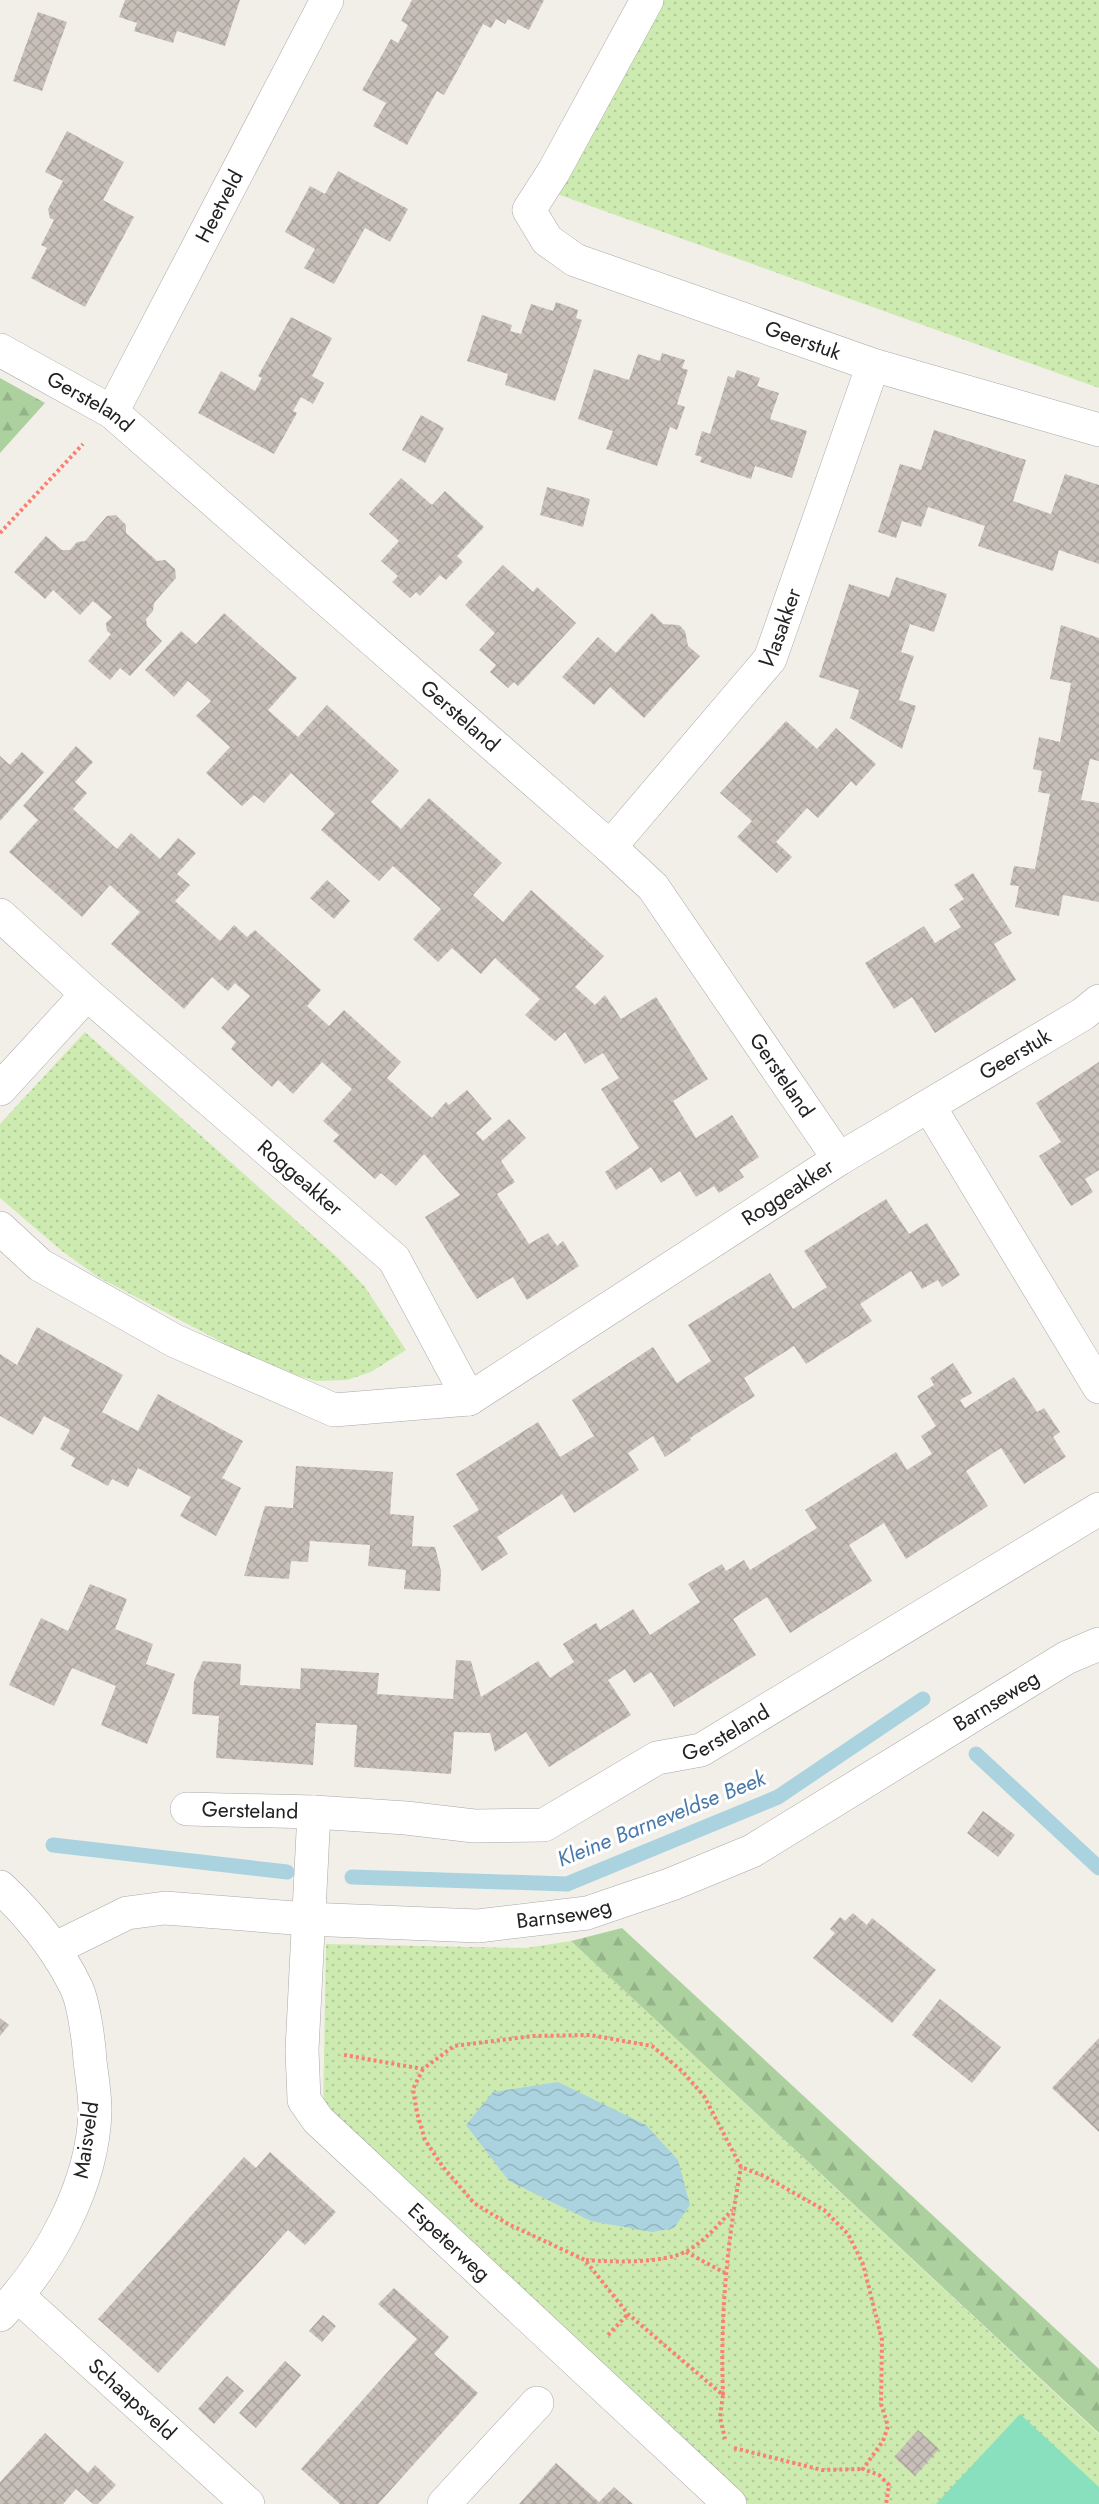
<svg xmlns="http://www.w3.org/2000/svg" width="1099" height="2504" font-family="Jost,sans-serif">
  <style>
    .grass { fill: url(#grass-dots) }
    .forest { fill: url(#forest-firs) }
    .pitch { fill: #88e0be }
    .water { fill: url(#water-waves) }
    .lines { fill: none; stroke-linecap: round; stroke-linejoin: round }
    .stream { stroke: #aad3df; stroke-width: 15 }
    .building { fill: url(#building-cross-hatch) }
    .minor-casing { stroke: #a9a9a9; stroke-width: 34 }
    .path { stroke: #fa8072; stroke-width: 4; stroke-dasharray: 3 3; stroke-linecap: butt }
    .minor { stroke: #fff; stroke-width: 33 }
    .labels { text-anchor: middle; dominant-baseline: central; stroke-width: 6; stroke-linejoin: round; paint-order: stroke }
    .street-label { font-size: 21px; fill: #222; stroke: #fff }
    .water-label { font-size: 22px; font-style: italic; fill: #4a7aab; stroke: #fff }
  </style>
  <defs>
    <pattern id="grass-dots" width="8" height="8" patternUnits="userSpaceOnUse" patternTransform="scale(1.5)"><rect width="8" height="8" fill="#cdebb0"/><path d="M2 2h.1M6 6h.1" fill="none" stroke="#b0c997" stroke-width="1.8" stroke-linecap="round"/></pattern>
    <pattern id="forest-firs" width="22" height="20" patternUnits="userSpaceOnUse" patternTransform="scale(1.5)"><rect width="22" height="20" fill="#add19e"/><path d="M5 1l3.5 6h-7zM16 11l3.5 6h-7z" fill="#95b388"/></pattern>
    <pattern id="water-waves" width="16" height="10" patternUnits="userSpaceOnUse" patternTransform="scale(1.5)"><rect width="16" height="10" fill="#aad3df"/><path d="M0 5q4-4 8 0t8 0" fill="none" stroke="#92b5bf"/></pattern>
    <pattern id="building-cross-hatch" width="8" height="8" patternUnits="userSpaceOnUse" patternTransform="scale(1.5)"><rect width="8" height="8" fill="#c7bfb8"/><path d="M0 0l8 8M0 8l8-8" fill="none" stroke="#aba49e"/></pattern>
  </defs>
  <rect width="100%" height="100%" fill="#f2efe9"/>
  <path class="grass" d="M657,0H1099V388L557,194Z
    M85,1032L339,1259L365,1287L406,1350L371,1372L347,1380L316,1381L271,1368L98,1277L62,1251L0,1198V1124Z
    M571,1941L1099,2434V2504H746L323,2116L326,1944L526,1948Z"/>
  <path class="forest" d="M0,378L45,403L0,453Z
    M622,1928L1099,2369V2433L571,1941Z"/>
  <path class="pitch" d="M1020,2414L1099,2487V2504H936Z"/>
  <path class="water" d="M558,2082L646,2125L678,2160L690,2205L674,2228L652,2232L591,2221L509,2181L466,2125L493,2092Z"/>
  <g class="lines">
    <path class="stream" d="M976,1754L1099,1868
      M53,1845L287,1872
      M352,1877L567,1884L778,1797L923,1699"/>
  </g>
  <path class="building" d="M125,0H240L225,46L177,31L173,43L134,31L137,23L119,17Z
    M412,0H544L529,30L508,19L505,24L496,19L491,28L483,24L444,95L437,91L407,145L373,126L386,103L362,90L391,39L398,43L408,25L401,21Z
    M38,12L67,22L42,91L13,81Z
    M67,131L124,162L103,200L134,217L85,307L31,278L47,248L41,245L54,220L50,218L48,209L63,181L45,172Z
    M338,171L408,209L390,242L365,228L334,284L304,268L315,249L285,232L310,186L325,194Z
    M556,302L578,310L576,318L582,320L555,401L505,385L508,374L467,361L482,315L512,325L510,331L521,334L531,304L553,311Z
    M291,317L332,338L312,376L324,383L313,404L301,397L293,411L297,413L274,454L198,413L221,371L255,391L262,378L258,376Z
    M662,353L685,360L682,368L688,370L677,404L685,407L677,430L670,427L657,466L606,449L613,431L578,419L594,369L629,380L638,354L660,361Z
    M737,370L760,378L757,386L779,393L770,419L807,431L792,478L755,466L751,479L700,462L702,457L695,455L702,431L710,434L728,376L734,378Z
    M421,415L444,428L425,463L402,450Z
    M934,430L1026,460L1013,501L1051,514L1065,474L1099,485V564L1059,550L1053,571L978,546L985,526L928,507L921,527L902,521L896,538L878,532L900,464L921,470Z
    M401,478L432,505L445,491L484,527L457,556L463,562L446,580L440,575L420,596L416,592L410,598L392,582L398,576L381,561L399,541L369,514Z
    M547,487L590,499L583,527L540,515Z
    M116,515L126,525V533L157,561L165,560L175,569L176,578L154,603L153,611L146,619L147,626L162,641L130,676L120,668L110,680L88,661L111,634L107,631L106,623L112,617L93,601L80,615L53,590L45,599L14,572L46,536L62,550H70L77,542L85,541L107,516Z
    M503,565L533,592L537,587L576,623L518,686L514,682L508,688L490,672L496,665L479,650L495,633L465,605Z
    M896,577L947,594L934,632L910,624L901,652L914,656L899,700L916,706L902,749L850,718L859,690L819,677L849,584L889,597Z
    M224,613L297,678L268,710L298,737L327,705L399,771L371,802L401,829L429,798L502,863L473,895L503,922L531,890L604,956L575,987L595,1005L605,995L621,1019L656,997L708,1079L673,1101L696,1138L732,1115L759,1157L739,1170L744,1177L719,1193L714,1186L696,1197L680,1171L661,1183L651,1167L616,1190L605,1172L639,1148L601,1089L619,1078L603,1053L585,1064L565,1032L555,1041L525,1015L540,999L495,958L481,974L452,948L438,962L413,939L441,909L393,866L379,881L321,830L335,814L291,773L264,803L254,795L242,806L206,773L230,747L196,716L211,701L188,681L174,697L145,670L181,631L196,644Z
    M652,613L663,624L679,625L685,631L688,646L700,656L644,718L610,687L594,705L562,677L598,637L616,653Z
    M1061,625L1099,638V761L1090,759L1081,800L1099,803V902L1063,895L1059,916L1015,907L1019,886L1010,885L1014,866L1035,869L1050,794L1038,792L1042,771L1033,769L1039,737L1060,742L1071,683L1050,679Z
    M786,721L817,749L836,728L876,764L856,786L851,781L818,818L807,808L776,842L792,857L777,873L737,837L752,821L720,793Z
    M76,746L93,762L75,782L87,793L73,809L117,849L131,833L160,859L178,838L196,853L177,874L190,885L175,901L220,941L234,925L247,937L255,930L321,990L307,1006L329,1026L344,1010L401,1062L387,1078L432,1118L446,1102L449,1105L467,1090L492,1119L476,1133L483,1141L509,1119L526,1138L501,1161L515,1182L497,1194L529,1244L548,1233L557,1246L563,1241L579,1266L527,1300L513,1277L477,1299L425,1217L460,1195L424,1154L396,1186L381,1173L375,1179L333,1141L339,1135L323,1121L352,1089L322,1062L293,1094L278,1080L272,1087L231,1049L236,1042L221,1028L250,996L235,983L228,991L212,977L184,1009L111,944L140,912L125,899L110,885L82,917L9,852L38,820L23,806Z
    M22,752L44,772L0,821V756L10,765Z
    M973,873L1012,933L994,944L1016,980L935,1033L912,997L894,1009L865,963L924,926L935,943L961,927L949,909L964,899L954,885Z
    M327,880L350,901L334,919L310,898Z
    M1099,1062V1170L1085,1179L1093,1192L1071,1206L1039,1156L1061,1142L1036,1103Z
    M886,1199L909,1234L927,1223L960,1275L942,1287L938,1280L922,1289L911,1271L860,1304L872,1321L806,1364L794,1346L744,1378L755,1396L690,1438L691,1440L665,1457L653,1436L628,1453L639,1470L574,1513L562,1494L497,1537L508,1554L482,1571L453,1526L479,1510L456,1474L538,1422L560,1457L578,1446L594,1436L572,1400L653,1347L677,1383L711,1361L688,1325L770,1273L793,1309L827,1287L804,1251Z
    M37,1327L123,1375L102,1412L138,1431L158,1394L243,1441L222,1478L241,1488L216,1536L180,1516L191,1497L138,1468L128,1487L112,1479L108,1486L71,1466L75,1458L60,1449L70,1430L44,1416L33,1435L0,1416V1354L17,1365Z
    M953,1363L972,1393L960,1400L965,1408L1014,1377L1037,1412L1044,1408L1060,1432L1053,1437L1066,1457L1024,1484L1001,1448L966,1471L988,1506L906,1559L884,1523L849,1545L872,1581L790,1633L767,1597L733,1619L756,1655L674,1707L651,1672L634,1683L625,1669L608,1680L631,1715L549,1767L526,1732L495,1752L490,1733L454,1732L451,1774L354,1767L357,1725L316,1723L313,1765L216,1758L219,1716L192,1714L194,1681L203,1661L241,1664L240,1685L300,1689L301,1668L379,1673L377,1694L453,1699L456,1660L471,1661L481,1697L538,1661L550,1678L574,1662L563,1644L596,1623L600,1630L633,1609L650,1635L700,1602L688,1584L722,1564L726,1571L744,1560L750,1570L817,1528L805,1510L896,1452L907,1470L932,1454L921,1436L936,1426L917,1396L934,1385L930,1378Z
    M296,1466L393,1472L390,1514L414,1516L412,1546L435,1547L441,1571L440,1591L404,1589L406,1570L368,1566L370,1545L310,1541L308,1562L291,1561L289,1579L244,1576L265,1506L293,1508Z
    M90,1584L127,1599L115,1629L153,1644L146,1664L175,1674L147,1744L101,1725L116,1686L72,1668L54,1706L9,1685L41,1618L68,1631Z
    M983,1811L1015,1835L998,1857L967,1833Z
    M853,1913L867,1925L872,1918L936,1970L892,2023L813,1958L835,1933L830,1929L840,1917L845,1921Z
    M940,1999L1001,2047L972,2083L912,2035Z
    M0,2018L9,2025L0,2036Z
    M1099,2038V2132L1052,2088Z
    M270,2152L336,2212L305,2245L288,2230L158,2373L98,2319L244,2157L256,2168Z
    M394,2288L449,2337L434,2354L478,2393L378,2504H340L301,2469L417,2339L378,2304Z
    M323,2315L336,2326L322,2342L309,2331Z
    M285,2361L301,2375L256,2428L239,2413Z
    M227,2376L244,2391L214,2424L198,2409Z
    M918,2430L939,2449L915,2476L894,2457Z
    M45,2433L88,2473L95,2465L116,2485L98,2504H93L76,2489L63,2504H0V2482Z
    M556,2463L599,2502L614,2487L633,2504H519Z"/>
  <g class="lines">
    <defs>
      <g id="minor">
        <path id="s1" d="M647,0L554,171L529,210L547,240L575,260L873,365L1099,430"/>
        <path id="s2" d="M0,350L112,412L610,847L653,887L839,1159"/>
        <path id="s3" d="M112,412L327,0"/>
        <path id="s4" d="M610,847L770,659L873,365"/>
        <path id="s5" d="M0,915L87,994L394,1259L469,1399"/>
        <path d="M0,1089L87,994"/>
        <path d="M929,1106L1099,1387"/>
        <path id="s6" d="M0,1228L40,1265L175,1341L334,1410L469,1399L839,1159L1083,1014L1099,1001"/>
        <path id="s7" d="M187,1809L314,1812"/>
        <path d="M0,1887C32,1917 58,1949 77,1989C84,2005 89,2043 90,2061C92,2077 95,2095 95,2111C93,2185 50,2262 0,2315"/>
        <path id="s8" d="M54,1949L127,1913L165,1908L307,1919L478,1926L587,1913L672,1884L752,1851L1066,1658L1099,1644"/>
        <path id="s9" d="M18,2296L248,2504"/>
        <path d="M444,2504L537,2403"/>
        <path id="s10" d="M730,2504L318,2120L304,2100L302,2050L314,1812L406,1818L474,1826L544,1825L657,1758L701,1750L1099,1509"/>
      </g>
    </defs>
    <use href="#minor" class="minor-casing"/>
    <path class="path" d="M0,533L83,444
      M344,2055L423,2069L454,2046L533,2036L590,2035L652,2046L682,2071L704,2096L741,2167L764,2176L824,2210L848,2234L863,2264L882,2340L881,2404L888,2426L883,2441L863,2469L879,2475L889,2485L886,2504
      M423,2069L413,2089L417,2113L425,2140L443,2167L474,2203L508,2224L585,2260L628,2314L723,2395L720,2417L725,2439
      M686,2252L725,2273
      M586,2260C614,2262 662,2264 687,2251C705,2241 718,2225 732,2210
      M608,2335L628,2314
      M723,2395C720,2317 727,2244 741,2167
      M734,2448L822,2470L863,2469"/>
    <use href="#minor" class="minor"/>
  </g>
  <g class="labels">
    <g class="street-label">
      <text stroke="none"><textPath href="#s3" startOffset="232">Heetveld</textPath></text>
      <text stroke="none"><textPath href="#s1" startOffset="552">Geerstuk</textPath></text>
      <text stroke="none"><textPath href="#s2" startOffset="104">Gersteland</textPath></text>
      <text stroke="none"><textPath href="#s4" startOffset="279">Vlasakker</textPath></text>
      <text stroke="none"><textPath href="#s2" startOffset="590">Gersteland</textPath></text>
      <text stroke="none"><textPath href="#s6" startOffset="1164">Geerstuk</textPath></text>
      <text stroke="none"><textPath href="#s2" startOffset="1076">Gersteland</textPath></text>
      <text stroke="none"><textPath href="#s5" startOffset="399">Roggeakker</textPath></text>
      <text stroke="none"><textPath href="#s6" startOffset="898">Roggeakker</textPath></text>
      <text stroke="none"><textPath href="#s8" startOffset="1006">Barnseweg</textPath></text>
      <text stroke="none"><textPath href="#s10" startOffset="1312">Gersteland</textPath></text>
      <text stroke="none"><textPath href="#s7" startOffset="63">Gersteland</textPath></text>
      <text stroke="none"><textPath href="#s8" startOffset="520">Barnseweg</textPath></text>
      <text transform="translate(86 2140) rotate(-82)">Maisveld</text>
      <text transform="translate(449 2242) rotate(43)">Espeterweg</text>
      <text stroke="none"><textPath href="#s9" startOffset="154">Schaapsveld</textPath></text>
    </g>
    <g class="water-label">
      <text transform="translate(661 1818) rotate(-22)">Kleine Barneveldse Beek</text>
    </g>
  </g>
</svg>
